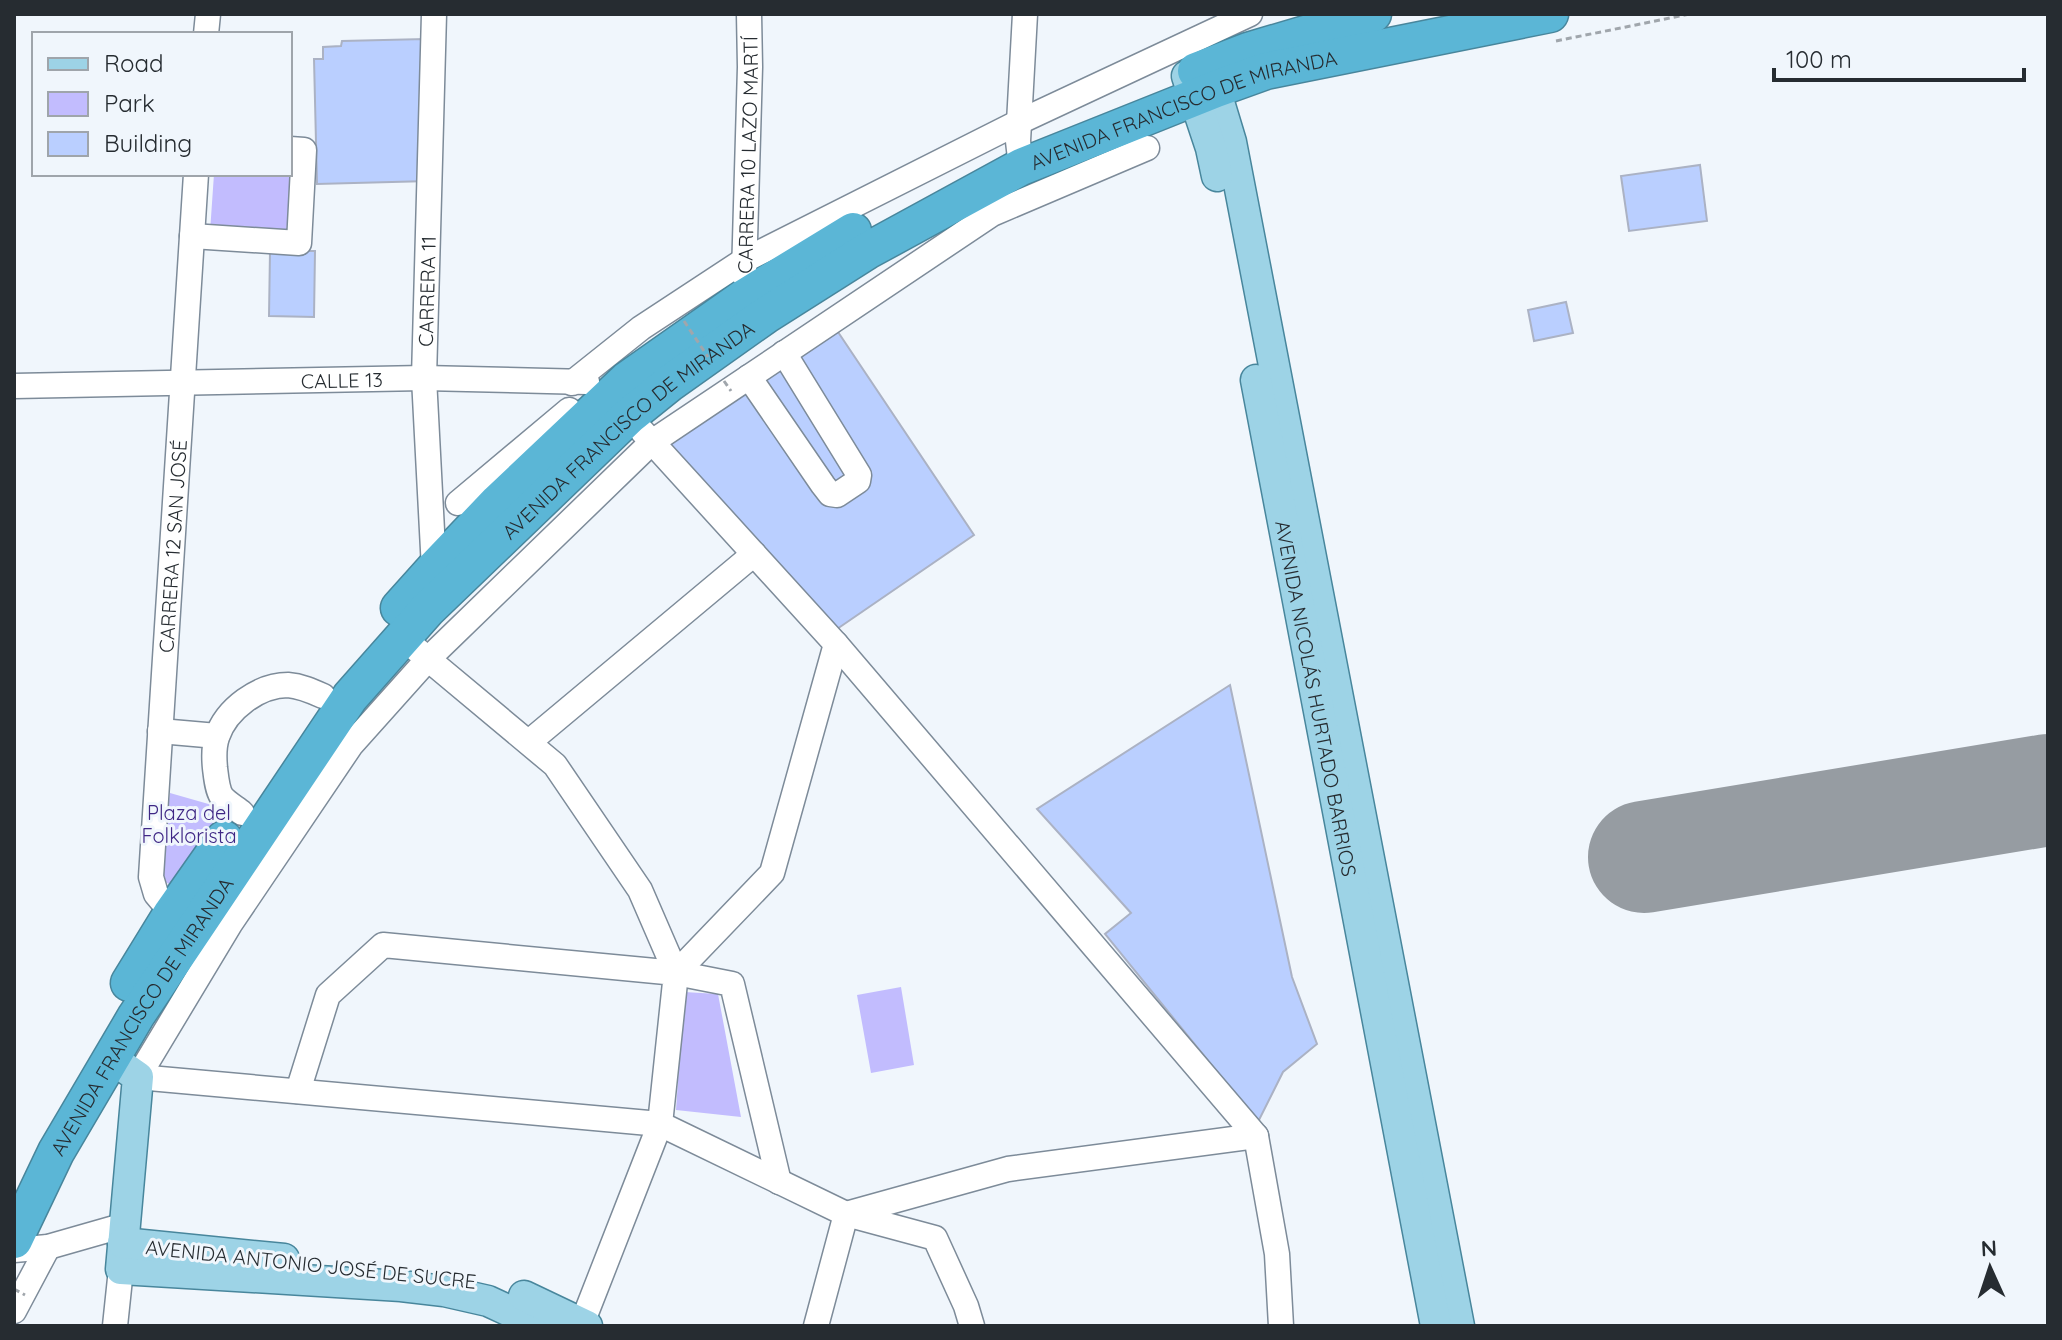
<svg xmlns="http://www.w3.org/2000/svg" width="2062" height="1340" font-family="Quicksand,sans-serif">
  <style>
    .green { fill: #c2bcfe }
    .lines { fill: none; stroke-linecap: round; stroke-linejoin: round }
    .runway { stroke: #969ca2; stroke-width: 112 }
    .building { fill: #bacfff; stroke: #abb2c4; stroke-width: 2 }
    .minor-casing { stroke: #7d8b99; stroke-width: 27 }
    .major-casing { stroke: #48869c; stroke-width: 33 }
    .highway-casing { stroke: #48869c; stroke-width: 39 }
    .path { stroke: #a0a6ac; stroke-width: 3; stroke-dasharray: 6 4; stroke-linecap: butt }
    .minor { stroke: #fff; stroke-width: 24 }
    .major { stroke: #9dd3e6; stroke-width: 30 }
    .highway { stroke: #5bb6d6; stroke-width: 36 }
    .path-bridge { stroke: #a0a6ac; stroke-width: 3; stroke-dasharray: 6 4; stroke-linecap: butt }
    .labels { text-anchor: middle; dominant-baseline: central; stroke-width: 6; stroke-linejoin: round; paint-order: stroke }
    .street-label { font-size: 20px; fill: #262c31; stroke: #f0f6fc }
    .park-label { font-size: 20px; fill: #3f2785; stroke: #f0f6fc }
  </style>
  <rect width="100%" height="100%" fill="#f0f6fc"/>
  <path class="green" d="M290,158H292L286,237L210,232L214,174H290Z
    M170,793L226,809L176,888L160,879Z
    M901,987L914,1065L871,1073L857,995Z
    M684,992L718,994L741,1117L676,1110Z"/>
  <g class="lines">
    <path class="runway" d="M1644,857L2048,790"/>
  </g>
  <path class="building" d="M425,39L429,181L317,184L314,59H323V47L341,46L342,41Z
    M1700,165L1707,221L1629,231L1621,176Z
    M270,251H315L314,317L269,316Z
    M1566,302L1573,333L1534,341L1528,310Z
    M834,326L974,535L837,629L662,446Z
    M1230,685L1292,977L1317,1044L1283,1072L1258,1122L1105,934L1131,913L1037,809Z"/>
  <g class="lines">
    <defs>
      <g id="minor">
        <path d="M206,34L208,14"/>
        <path d="M1021,167L1018,141L1025,14"/>
        <path d="M192,236L299,243L304,150L290,149"/>
        <path id="s1" d="M744,275L750,67L749,14"/>
        <path d="M749,377L823,485L830,494L837,495L858,481L859,475L784,353"/>
        <path d="M572,383L641,328L743,261L1019,122L1250,14"/>
        <path id="s2" d="M14,386L424,378L587,382"/>
        <path d="M458,503L569,410"/>
        <path id="s3" d="M434,569L424,378L434,14"/>
        <path d="M836,644L1256,1136L1277,1254L1281,1326"/>
        <path d="M416,649L555,765L640,890L676,973L772,873L836,644L642,431"/>
        <path d="M160,731L217,736"/>
        <path d="M529,742L754,554"/>
        <path d="M242,813C236,808 227,803 222,797C217,790 216,776 215,768C214,758 214,746 217,737C226,709 259,685 288,685C301,686 312,691 323,696"/>
        <path id="s4" d="M172,913L156,894L151,877L196,174"/>
        <path d="M676,973L732,984L779,1182"/>
        <path d="M298,1091L328,995L383,945L676,973L660,1124L581,1326"/>
        <path d="M14,1250L48,1247L125,1225"/>
        <path d="M14,1311L48,1247"/>
        <path d="M115,1326L121,1269"/>
        <path d="M816,1326L846,1214L1008,1169L1256,1136"/>
        <path d="M972,1326L966,1306L935,1238L846,1214L660,1124L138,1077L230,924L351,745L428,659L652,442L992,214L1147,148"/>
      </g>
      <g id="major">
        <path d="M1209,69L1231,142L1459,1326"/>
        <path d="M1187,76L1211,148L1217,176"/>
        <path id="s5" d="M1256,380L1436,1326"/>
        <path d="M111,1058L138,1077L121,1269L401,1286L444,1291L488,1301L542,1326"/>
        <path d="M123,1243L284,1259"/>
        <path d="M524,1296L587,1326"/>
      </g>
      <g id="highway">
        <path d="M1196,71L1248,51L1373,14"/>
        <path d="M399,608L434,569L498,502L627,380L745,297L853,231"/>
        <path d="M129,983L172,913L224,839"/>
        <path id="s6" d="M14,1240L56,1152L136,1016L350,697L427,610L629,416L670,383L766,315L867,251L1021,167L1216,89L1266,71L1550,14"/>
      </g>
    </defs>
    <use href="#minor" class="minor-casing"/>
    <use href="#major" class="major-casing"/>
    <use href="#highway" class="highway-casing"/>
    <path class="path" d="M1556,41L1690,14"/>
    <use href="#minor" class="minor"/>
    <use href="#major" class="major"/>
    <use href="#highway" class="highway"/>
    <path class="path-bridge" d="M684,321L708,357
      M724,381L731,391
      M14,1289L25,1295"/>
  </g>
  <g class="labels">
    <g class="street-label">
      <text stroke="none"><textPath href="#s6" startOffset="1674">AVENIDA FRANCISCO DE MIRANDA</textPath></text>
      <text stroke="none"><textPath href="#s1" startOffset="120">CARRERA 10 LAZO MARTÍ</textPath></text>
      <text stroke="none"><textPath href="#s3" startOffset="278">CARRERA 11</textPath></text>
      <text stroke="none"><textPath href="#s2" startOffset="328">CALLE 13</textPath></text>
      <text stroke="none"><textPath href="#s6" startOffset="1026">AVENIDA FRANCISCO DE MIRANDA</textPath></text>
      <text stroke="none"><textPath href="#s4" startOffset="374">CARRERA 12 SAN JOSÉ</textPath></text>
      <text stroke="none"><textPath href="#s5" startOffset="324">AVENIDA NICOLÁS HURTADO BARRIOS</textPath></text>
      <text stroke="none"><textPath href="#s6" startOffset="258">AVENIDA FRANCISCO DE MIRANDA</textPath></text>
      <text transform="translate(311 1264) rotate(6)">AVENIDA ANTONIO JOSÉ DE SUCRE</text>
    </g>
    <g class="park-label">
      <text x="189" y="812">Plaza del<tspan x="189" dy="23">Folklorista</tspan></text>
    </g>
  </g>
  <rect width="2062" height="1340" fill="none" stroke="#262c31" stroke-width="32"/>
  <rect x="32" y="32" width="260" height="144" fill="#f0f6fc" stroke="#9fa5ab" stroke-width="2"/>
  <rect x="48" y="58" width="40" height="12" fill="#9dd3e6" stroke="#9fa5ab" stroke-width="2"/>
  <text x="104" y="72" font-size="24" fill="#262c31">Road</text>
  <rect x="48" y="92" width="40" height="24" fill="#c2bcfe" stroke="#9fa5ab" stroke-width="2"/>
  <text x="104" y="112" font-size="24" fill="#262c31">Park</text>
  <rect x="48" y="132" width="40" height="24" fill="#bacfff" stroke="#9fa5ab" stroke-width="2"/>
  <text x="104" y="152" font-size="24" fill="#262c31">Building</text>
  <g transform="translate(1990 1268) rotate(357)" stroke="#f0f6fc" stroke-width="6" paint-order="stroke">
  <path d="M0-6L14 30L0 20L-14 30Z" fill="#262c31"/>
  <text y="-12" font-size="22" font-weight="bold" text-anchor="middle" fill="#262c31">N</text>
  </g>
  <path d="M1774 68v12h250v-12" fill="none" stroke="#262c31" stroke-width="4"/>
  <text x="1786" y="68" font-size="24" fill="#262c31" stroke="#f0f6fc" stroke-width="6" paint-order="stroke">100 m</text>
</svg>
